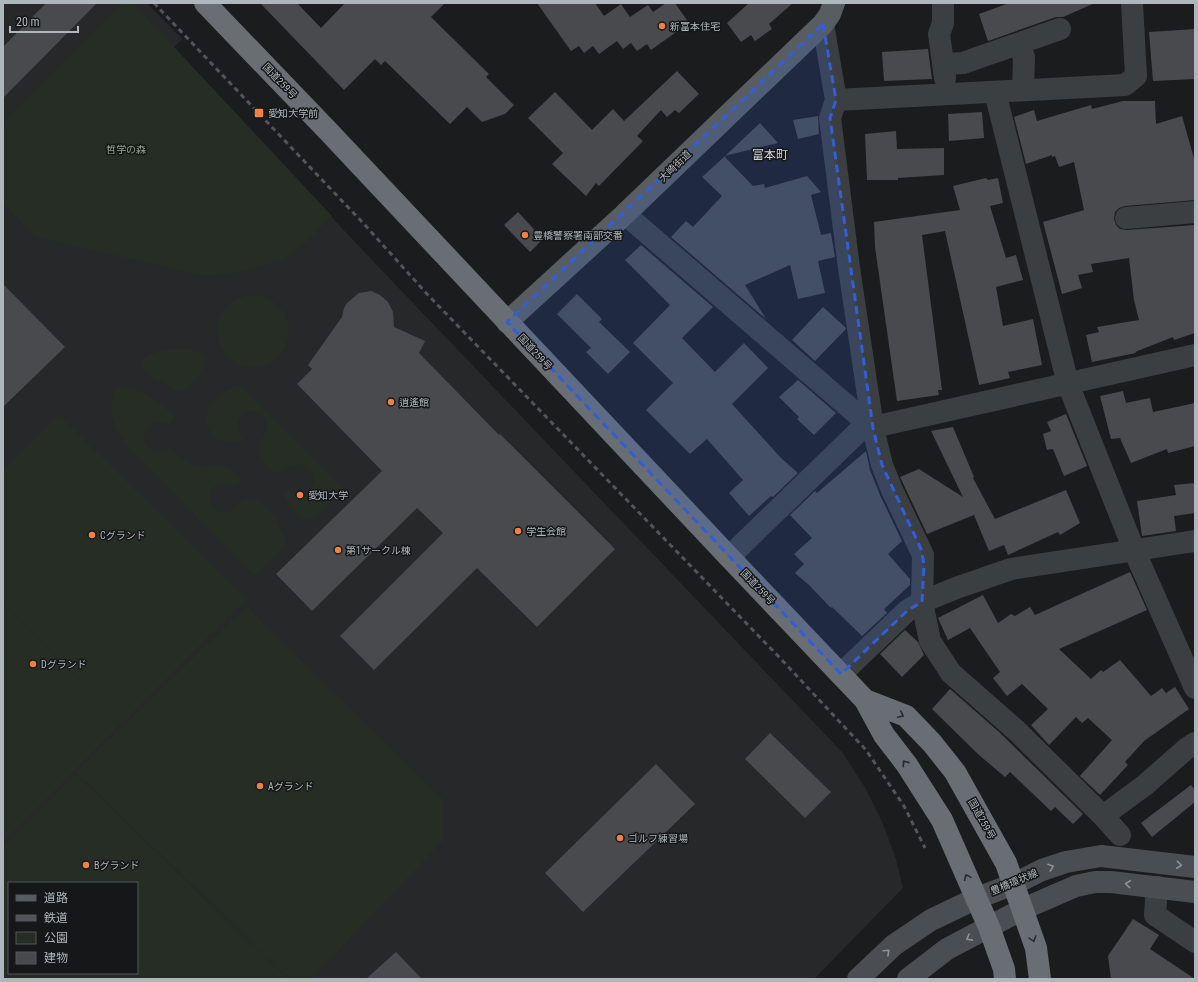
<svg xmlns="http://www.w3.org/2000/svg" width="1198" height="982" font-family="'Roboto Condensed','Noto Sans JP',sans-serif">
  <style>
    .built { fill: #27282a; fill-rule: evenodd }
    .green { fill: #262d25; fill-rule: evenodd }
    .building { fill: #484a4d }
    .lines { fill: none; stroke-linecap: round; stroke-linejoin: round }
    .street { stroke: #3c3f42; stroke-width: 22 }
    .secondary { stroke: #4a4e52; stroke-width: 22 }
    .primary { stroke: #585d61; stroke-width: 22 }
    .highway { stroke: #686e73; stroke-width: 22 }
    .rail { stroke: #515559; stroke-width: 3; stroke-dasharray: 5 4; stroke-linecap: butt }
    .oneway { stroke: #2a2d2f }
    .oneway2 { stroke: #8b9297 }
    .marked { fill: #335ed4; fill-opacity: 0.2; stroke: #335ed4; stroke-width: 3; stroke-dasharray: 8 5; stroke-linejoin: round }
    .poi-dot { fill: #ee8143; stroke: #161718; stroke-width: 1.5 }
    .labels { text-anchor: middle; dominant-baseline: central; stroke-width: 3; stroke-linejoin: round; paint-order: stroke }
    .poi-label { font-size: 10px; fill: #aeb7bc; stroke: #161718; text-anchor: start }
    .street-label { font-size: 10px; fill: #aeb7bc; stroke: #161718 }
    .park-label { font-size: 10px; fill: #8ea686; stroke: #161718 }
    .quarter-label { font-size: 12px; fill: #cfd4d8; stroke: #161718 }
  </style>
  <rect width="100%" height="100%" fill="#1b1c1d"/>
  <path class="built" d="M3,3H147L182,39L174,47L351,238L842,752L866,789L883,824L896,859L903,888L814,979H3ZM9,883H137V973H9Z"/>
  <path class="green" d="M122,3H133L332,216L311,238L291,255L267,265L237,273L206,276L35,237L3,203V123Z
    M217 331a36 36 0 1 1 72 0a36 36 0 1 1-72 0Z
    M166,349H190L205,354C206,356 206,358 206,360C205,370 189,391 179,391C174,391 172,387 168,385C156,379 141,377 142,360L149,355Z
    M240,385L343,489L312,520C299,518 286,507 283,494L287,490C292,496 302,498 308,492C311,489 313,485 314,481C314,472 305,463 296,465C287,467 279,477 270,469C263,463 257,451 260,442C264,433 273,424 262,415C246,402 228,424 244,439C209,457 182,402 240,385Z
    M117,386C139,387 161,401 175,418L170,425C145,409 134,448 157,451C163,452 167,450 171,446C177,456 189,466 202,467C206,467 210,465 214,465C226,465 234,471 242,480L235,487C224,477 205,487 210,502C212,506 215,509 218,511C232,517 236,501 248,499C266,497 283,530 287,544L254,576L129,447C114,427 104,410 117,386Z
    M59,415L247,599L122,723L3,603V471Z
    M3,604L122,723L3,842Z
    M246,606L443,799V841L311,979H289L76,772Z
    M75,774L288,979H3V847ZM9,883H137V973H9Z"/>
  <path class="building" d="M46,3H97L3,98V47Z
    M260,3H297L321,28L345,3H445L431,17L489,74L486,77L514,105L505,114L482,122L467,107L450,124L385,61L381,65L375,59L344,90Z
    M537,3H595L604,16L621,4L630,17L648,5L653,12L666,3H675L689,23L651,50L647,44L637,51L631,43L623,49L617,41L599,54L593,46L584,53L579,46L571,51Z
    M749,3H793L769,24L772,29L755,41L751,35L741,42L727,23Z
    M1009,3H1095L1063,17H1056L988,41L979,14Z
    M1195,29V79L1153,81L1149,32Z
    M928,49L932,79L884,81L882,52Z
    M677,71L699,94L679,113L675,110L667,117L661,110L637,136L643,141L599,186L596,183L586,196L552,164L563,153L528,118L555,92L592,130L613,109L624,121Z
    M1123,101H1155L1156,124L1182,116L1195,162V200L1125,206L1119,208L1115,212L1114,219L1116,225L1120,229L1127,230L1195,225V333L1174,340L1173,337L1135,352L1136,353L1092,362L1086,335L1099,332L1097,327L1139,320L1134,300L1129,258L1091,264L1093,272L1078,275L1082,288L1062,294L1043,222L1084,210L1074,162L1059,167L1055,156L1052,157V155L1026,164L1014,117L1034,110L1037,121L1091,105L1092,109Z
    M982,112L984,138L949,141L948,114Z
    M818,116L819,134L798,139L793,120Z
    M760,123L778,143L724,156L753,186L764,184L765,188L807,176L821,192L811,195L821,235L831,233L835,257L818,261L825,293L798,299L790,265L745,285L766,319L671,237L686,221L693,227L722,196L702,177L724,157Z
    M896,131L897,149L944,148V175L898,178V180H867L865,134Z
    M986,178L988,180L998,178L1003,203L990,206L1006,258L1016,255L1023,280L996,287L1003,326L1033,319L1042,365L1008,372L1010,378L979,385L945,231L922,235L942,390H938L939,395L897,401L875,247L874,222L960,210L953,186Z
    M518,212L543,239L530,252L504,225Z
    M641,245L713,307L682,338L715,372L744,343L768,368L732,404L781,458L798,473L773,497L771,496L749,516L729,493L743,480L707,439L690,454L646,410L673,383L633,343L670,305L625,260Z
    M3,284L65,347L3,407Z
    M371,291L380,295L388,302L393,312L394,327L425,341L419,353L499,435L500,434L615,549L537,627L477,568L374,670L340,636L443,533L417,508L312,611L276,574L382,471L297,384L312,369L308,365L342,317L344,308L347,303L359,293Z
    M577,294L602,319L599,322L630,352L608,374L586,352L591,348L557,314Z
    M823,307L845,327L846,329L815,361L792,340Z
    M798,380L836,413L814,435L797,419L799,417L779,397Z
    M1123,391L1126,403L1150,398L1153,412L1195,403V446L1168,453L1167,449L1131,463L1120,438L1111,439L1100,396Z
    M1066,414L1087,466L1064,476L1053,449L1047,450L1043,434L1051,431L1047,422Z
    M953,427L974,477L973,478L995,519L1066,490L1080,523L1060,535L1058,532L1008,555L1004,545L989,551L974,515L927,534L900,477L919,469L963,497L931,431Z
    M866,451L870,470L880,495L902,541L888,554L910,579V585L884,609L887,613L862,636L832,607L831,608L809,585L795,573L804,564L794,554L812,538L790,515L815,491L817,493Z
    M1195,483V513L1174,516L1176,531L1142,536L1137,501L1176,495L1174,485Z
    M1130,572L1147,610L1059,649L1091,679L1101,670L1103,672L1120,660L1151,696L1162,688L1166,693L1175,687L1189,709L1144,741L1125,762L1128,765L1100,795L1080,776L1112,740L1088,718L1082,723L1076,717L1049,745L1031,725L1048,709L1022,684L1007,696L993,678L1000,672L970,628L948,640L938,618L983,595L998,623L1011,614L1015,616L1030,607L1035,615Z
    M905,630L918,642L924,655L902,677L880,654Z
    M950,689L999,732L1083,814L1073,824L1055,807L1051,811L1010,772L1005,777L979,755L932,709Z
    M770,733L831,792L805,818L745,759Z
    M656,764L695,804L583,912L545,873Z
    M1191,785L1195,790V802L1152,837L1141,823Z
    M1133,919L1159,935L1150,949L1195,979H1111L1108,956Z
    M396,952L422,979H366Z"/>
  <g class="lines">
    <path class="street" d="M943,3V23L939,34L945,78
      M823,24L836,100L830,118L849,268L873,428L882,465L892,490L923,555L922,602L930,641L951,673L1017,731L1103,816L1120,835
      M1018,44L1024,57L1023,90
      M943,64L963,63L1060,29
      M995,92L1068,384L1134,550L1195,688
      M836,100L1125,85L1136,76L1132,3
      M625,214L873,428
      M1126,218L1195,212
      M729,557L860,430L1195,355
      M841,674L908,610L922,602L956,588L1011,569L1195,541
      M1103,816L1145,785L1186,749L1195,743
      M1157,887L1155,915L1195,942"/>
    <path class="secondary" d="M858,979L894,945L931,920L977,898L1014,884L1042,870L1066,862L1101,856L1195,867
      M908,979L947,949L1023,909L1076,886L1095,882H1111L1195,892"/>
    <path class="primary" d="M507,322L625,214L823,24L830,14L834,3"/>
    <path class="highway" d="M205,3L329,132L729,557L865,700L884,735L907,765L942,820L989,927L1004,969L1005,979
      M865,700L906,716L932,743L955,772L1006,863L1036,948L1040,979"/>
    <path class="rail" d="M154,3L364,224L427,294L780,658L866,750L904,806L925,848"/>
  </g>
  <defs><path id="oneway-chevron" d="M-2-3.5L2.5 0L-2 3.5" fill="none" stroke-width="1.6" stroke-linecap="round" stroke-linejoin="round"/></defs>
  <g class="oneway">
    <use href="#oneway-chevron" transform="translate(901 715) rotate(25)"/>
    <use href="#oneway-chevron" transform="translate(905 763) rotate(-125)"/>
    <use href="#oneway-chevron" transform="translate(967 877) rotate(-114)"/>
    <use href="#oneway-chevron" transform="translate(1033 939) rotate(72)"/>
  </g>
  <g class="oneway2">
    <use href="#oneway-chevron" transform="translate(1179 865) rotate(6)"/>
    <use href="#oneway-chevron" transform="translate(1051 867) rotate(-19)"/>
    <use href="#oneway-chevron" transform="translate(1128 884) rotate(-175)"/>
    <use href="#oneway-chevron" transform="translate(969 938) rotate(152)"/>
    <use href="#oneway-chevron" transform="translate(887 952) rotate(-43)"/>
  </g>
  <path class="marked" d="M823,24L836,100L830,118L873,428L882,465L921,549L924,564L922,602L908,610L841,674L507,322Z"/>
  <g class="poi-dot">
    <circle cx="662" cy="26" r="4"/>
    <rect x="254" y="108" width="10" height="10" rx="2"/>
    <circle cx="525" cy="235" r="4"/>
    <circle cx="391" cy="402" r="4"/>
    <circle cx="300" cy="495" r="4"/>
    <circle cx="518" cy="531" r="4"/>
    <circle cx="92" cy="535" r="4"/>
    <circle cx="338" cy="550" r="4"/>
    <circle cx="33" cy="664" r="4"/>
    <circle cx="260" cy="786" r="4"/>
    <circle cx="620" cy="838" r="4"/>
    <circle cx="86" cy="865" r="4"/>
  </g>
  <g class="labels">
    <g class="poi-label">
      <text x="670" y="26">新富本住宅</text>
      <text x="268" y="113">愛知大学前</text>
      <text x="533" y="235">豊橋警察署南部交番</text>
      <text x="399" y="402">逍遙館</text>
      <text x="308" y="495">愛知大学</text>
      <text x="526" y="531">学生会館</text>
      <text x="100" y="535">Cグランド</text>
      <text x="346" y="550">第1サークル棟</text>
      <text x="41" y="664">Dグランド</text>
      <text x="268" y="786">Aグランド</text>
      <text x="628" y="838">ゴルフ練習場</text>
      <text x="94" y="865">Bグランド</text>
    </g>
    <g class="street-label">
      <text transform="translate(280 81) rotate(46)">国道259号</text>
      <text transform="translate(675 166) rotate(-44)">大崎街道</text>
      <text transform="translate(535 352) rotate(47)">国道259号</text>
      <text transform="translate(758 587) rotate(46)">国道259号</text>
      <text transform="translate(982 819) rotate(61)">国道259号</text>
      <text transform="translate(1014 882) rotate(-23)">豊橋環状線</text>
    </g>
    <g class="park-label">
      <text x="126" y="149">哲学の森</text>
    </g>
    <g class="quarter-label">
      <text x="770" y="155">富本町</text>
    </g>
  </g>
  <rect width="1198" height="982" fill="none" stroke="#aeb7bc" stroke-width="8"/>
  <rect x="8" y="882" width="130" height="92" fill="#161718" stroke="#53575a"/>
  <rect x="16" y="895" width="20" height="6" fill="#585d61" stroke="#53575a"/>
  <text x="44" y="902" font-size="12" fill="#aeb7bc">道路</text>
  <rect x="16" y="915" width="20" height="6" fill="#515559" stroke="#53575a"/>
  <text x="44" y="922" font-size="12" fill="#aeb7bc">鉄道</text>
  <rect x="16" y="932" width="20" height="12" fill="#262d25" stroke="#53575a"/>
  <text x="44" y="942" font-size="12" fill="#aeb7bc">公園</text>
  <rect x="16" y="952" width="20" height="12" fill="#484a4d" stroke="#53575a"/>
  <text x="44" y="962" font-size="12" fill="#aeb7bc">建物</text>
  <path d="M10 26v6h68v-6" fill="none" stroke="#aeb7bc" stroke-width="2"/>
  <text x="16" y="26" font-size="12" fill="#aeb7bc" stroke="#161718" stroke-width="3" paint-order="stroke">20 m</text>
</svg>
